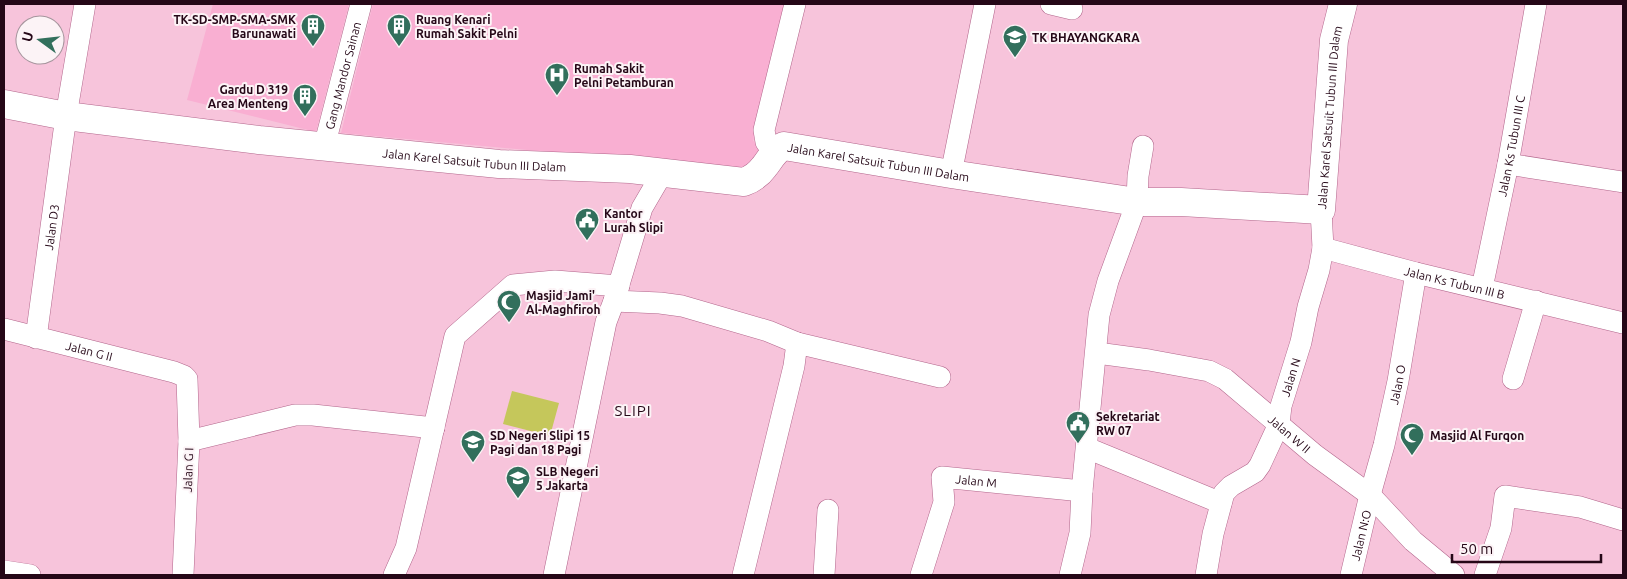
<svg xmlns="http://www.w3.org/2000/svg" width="1627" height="579" font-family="Ubuntu,sans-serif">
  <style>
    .built { fill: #f9afd2 }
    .pitch { fill: #c5c75b }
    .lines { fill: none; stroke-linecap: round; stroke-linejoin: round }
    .street-casing { stroke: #b2658b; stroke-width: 22 }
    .secondary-casing { stroke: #b2658b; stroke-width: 29 }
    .street { stroke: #fff; stroke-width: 21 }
    .secondary { stroke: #fff; stroke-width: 28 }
    .labels { text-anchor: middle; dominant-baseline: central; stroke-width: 4; stroke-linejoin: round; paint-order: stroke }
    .poi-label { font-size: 12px; font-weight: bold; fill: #250717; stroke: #fcf3f6; text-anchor: start }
    .street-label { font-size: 12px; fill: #250717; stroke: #fcf3f6 }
    .quarter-label { font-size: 15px; letter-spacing: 1px; fill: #250717; stroke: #fcf3f6 }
  </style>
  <rect width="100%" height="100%" fill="#f7c4db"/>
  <path class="built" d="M213,4H349L316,132L187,100Z
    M373,4H789L753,141L767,147L746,170L341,133Z"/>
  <path class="pitch" d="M512,391L559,403L550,436L503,424Z"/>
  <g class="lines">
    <defs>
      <g id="street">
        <path d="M1051,4L1072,9"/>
        <path id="s1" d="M324,147L361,4"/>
        <path d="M774,153L766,142L764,130L795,4"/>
        <path d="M1508,164L1623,182"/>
        <path d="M951,174L985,4"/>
        <path id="s2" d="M1321,210L1323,248L1416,273L1623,323"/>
        <path id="s3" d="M1482,288L1508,164L1536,4"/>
        <path d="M614,301L660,303L682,306L768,331L797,343L940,377"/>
        <path id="s4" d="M4,329L174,372L184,376L187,379L189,441L183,575"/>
        <path id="s5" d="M36,338L66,116L85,4"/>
        <path id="s6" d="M1097,353L1149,360L1209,371L1225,379L1315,455L1370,495L1413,541L1454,575"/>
        <path d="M1513,379L1536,301"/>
        <path d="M189,441L295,415H313L434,428"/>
        <path d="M1087,448L1221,503"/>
        <path d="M4,571L30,575"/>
        <path d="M394,575L406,548L455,336L513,285L555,281L619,286"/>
        <path d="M554,575L606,322L614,301L642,208L663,172"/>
        <path d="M743,575L794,366L797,343"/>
        <path d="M824,575L828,510"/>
        <path id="s7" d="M921,575L944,502L942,477L1082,491"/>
        <path d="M1070,575L1080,533L1082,491L1099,315L1108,281L1137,202L1138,176L1143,146"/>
        <path id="s8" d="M1206,575L1213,534L1224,493L1231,486L1255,472L1260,465L1279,424L1281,406L1301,342L1308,307L1319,270L1323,248"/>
        <path id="s9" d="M1351,575L1370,495L1384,445L1398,381L1416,273"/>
        <path d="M1485,575L1501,528L1505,496L1580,507L1623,520"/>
      </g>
      <g id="secondary">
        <path id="s10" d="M4,104L66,116L259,140L499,164L630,169L744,182C752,179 759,174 764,167C770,160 774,150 784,146L951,174L1137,202H1181L1321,210L1334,40L1343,4"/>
      </g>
    </defs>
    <use href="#street" class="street-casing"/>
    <use href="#secondary" class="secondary-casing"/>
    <use href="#street" class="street"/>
    <use href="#secondary" class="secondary"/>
  </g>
  <defs>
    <symbol id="building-pin" viewBox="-11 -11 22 30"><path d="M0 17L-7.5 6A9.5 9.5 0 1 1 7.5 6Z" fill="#326f5c" stroke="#fcf3f6"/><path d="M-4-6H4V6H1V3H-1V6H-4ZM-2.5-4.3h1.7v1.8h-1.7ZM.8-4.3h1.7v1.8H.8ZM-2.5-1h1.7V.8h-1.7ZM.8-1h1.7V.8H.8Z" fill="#fff"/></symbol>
    <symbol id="school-pin" viewBox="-11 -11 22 30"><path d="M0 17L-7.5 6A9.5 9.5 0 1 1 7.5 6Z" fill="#326f5c" stroke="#fcf3f6"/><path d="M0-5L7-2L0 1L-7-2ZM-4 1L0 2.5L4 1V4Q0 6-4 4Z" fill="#fff"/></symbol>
    <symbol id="hospital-pin" viewBox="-11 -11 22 30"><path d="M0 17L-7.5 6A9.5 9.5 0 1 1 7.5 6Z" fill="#326f5c" stroke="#fcf3f6"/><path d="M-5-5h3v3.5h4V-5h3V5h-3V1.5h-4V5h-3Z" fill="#fff"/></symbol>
    <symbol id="civic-pin" viewBox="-11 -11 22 30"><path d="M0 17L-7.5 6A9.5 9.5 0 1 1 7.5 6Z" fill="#326f5c" stroke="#fcf3f6"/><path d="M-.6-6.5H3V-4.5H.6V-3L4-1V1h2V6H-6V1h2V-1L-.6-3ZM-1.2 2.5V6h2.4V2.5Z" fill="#fff"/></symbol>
    <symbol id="mosque-pin" viewBox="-11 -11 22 30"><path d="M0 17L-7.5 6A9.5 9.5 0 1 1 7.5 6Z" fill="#326f5c" stroke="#fcf3f6"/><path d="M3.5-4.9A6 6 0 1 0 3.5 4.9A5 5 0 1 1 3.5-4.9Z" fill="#fff"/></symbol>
  </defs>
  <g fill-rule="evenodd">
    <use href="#building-pin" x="299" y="12" width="28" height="38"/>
    <use href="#building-pin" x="385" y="12" width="28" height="38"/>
    <use href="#school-pin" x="1001" y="23" width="28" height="38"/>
    <use href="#hospital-pin" x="543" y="61" width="28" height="38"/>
    <use href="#building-pin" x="291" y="82" width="28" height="38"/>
    <use href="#civic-pin" x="573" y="206" width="28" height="38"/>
    <use href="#mosque-pin" x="495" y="288" width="28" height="38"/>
    <use href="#civic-pin" x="1064" y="409" width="28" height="38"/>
    <use href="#mosque-pin" x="1398" y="421" width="28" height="38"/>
    <use href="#school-pin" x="459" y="428" width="28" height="38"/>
    <use href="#school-pin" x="504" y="464" width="28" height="38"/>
  </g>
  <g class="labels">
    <g class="poi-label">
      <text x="296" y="19" text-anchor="end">TK-SD-SMP-SMA-SMK<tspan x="296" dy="14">Barunawati</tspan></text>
      <text x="416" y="19">Ruang Kenari<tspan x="416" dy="14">Rumah Sakit Pelni</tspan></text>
      <text x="1032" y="37">TK BHAYANGKARA</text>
      <text x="574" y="68">Rumah Sakit<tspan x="574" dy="14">Pelni Petamburan</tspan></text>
      <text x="288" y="89" text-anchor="end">Gardu D 319<tspan x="288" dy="14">Area Menteng</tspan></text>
      <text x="604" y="213">Kantor<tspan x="604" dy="14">Lurah Slipi</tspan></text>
      <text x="526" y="295">Masjid Jami'<tspan x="526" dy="14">Al-Maghfiroh</tspan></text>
      <text x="1096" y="416">Sekretariat<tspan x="1096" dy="14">RW 07</tspan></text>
      <text x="490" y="435">SD Negeri Slipi 15<tspan x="490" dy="14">Pagi dan 18 Pagi</tspan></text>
      <text x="1430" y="435">Masjid Al Furqon</text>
      <text x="536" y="471">SLB Negeri<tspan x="536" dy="14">5 Jakarta</tspan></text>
    </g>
    <g class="street-label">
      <text stroke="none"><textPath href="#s1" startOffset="74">Gang Mandor Sainan</textPath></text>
      <text stroke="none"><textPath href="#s10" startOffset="1434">Jalan Karel Satsuit Tubun III Dalam</textPath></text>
      <text stroke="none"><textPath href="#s3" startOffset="145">Jalan Ks Tubun III C</textPath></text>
      <text stroke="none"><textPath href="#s10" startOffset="474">Jalan Karel Satsuit Tubun III Dalam</textPath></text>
      <text stroke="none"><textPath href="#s10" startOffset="895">Jalan Karel Satsuit Tubun III Dalam</textPath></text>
      <text stroke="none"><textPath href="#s5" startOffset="112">Jalan D3</textPath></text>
      <text stroke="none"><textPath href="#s2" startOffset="174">Jalan Ks Tubun III B</textPath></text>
      <text stroke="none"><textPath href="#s4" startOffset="88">Jalan G II</textPath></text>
      <text stroke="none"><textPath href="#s8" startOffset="224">Jalan N</textPath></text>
      <text stroke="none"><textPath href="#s9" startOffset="196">Jalan O</textPath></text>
      <text stroke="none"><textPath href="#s6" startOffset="216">Jalan W II</textPath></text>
      <text transform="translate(188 470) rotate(-88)">Jalan G I</text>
      <text stroke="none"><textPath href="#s7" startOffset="136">Jalan M</textPath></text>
      <text stroke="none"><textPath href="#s9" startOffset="41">Jalan N:O</textPath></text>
    </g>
    <g class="quarter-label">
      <text x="633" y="410">SLIPI</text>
    </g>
  </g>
  <rect width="1627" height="579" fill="none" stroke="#250717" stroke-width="10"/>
  <g transform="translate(40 40) rotate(285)"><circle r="24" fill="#fcf3f6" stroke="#a6959d"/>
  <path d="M0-4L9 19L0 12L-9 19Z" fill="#326f5c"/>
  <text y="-8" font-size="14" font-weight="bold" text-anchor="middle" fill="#250717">U</text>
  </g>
  <path d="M1452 554v8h149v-8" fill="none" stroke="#250717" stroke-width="2.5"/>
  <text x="1460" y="554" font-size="15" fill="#250717" stroke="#fcf3f6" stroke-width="4" paint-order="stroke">50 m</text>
</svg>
